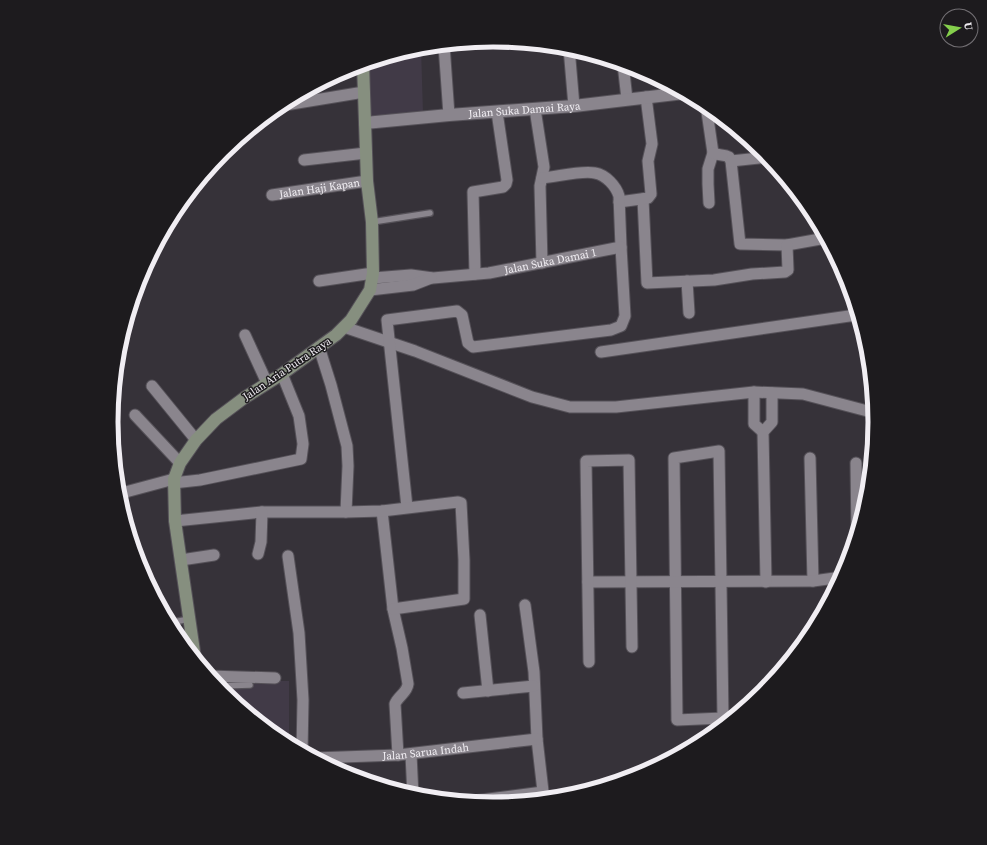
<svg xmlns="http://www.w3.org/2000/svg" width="987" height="845" font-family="'Source Serif 4',serif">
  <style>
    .built { fill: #413a47 }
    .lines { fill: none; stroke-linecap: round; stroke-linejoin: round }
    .service-casing { stroke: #555158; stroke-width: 8 }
    .minor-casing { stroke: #555158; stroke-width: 13 }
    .tertiary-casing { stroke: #555158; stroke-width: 14 }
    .secondary-casing { stroke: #555158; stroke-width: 14 }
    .service { stroke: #8a858d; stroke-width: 5.5 }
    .minor { stroke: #8a858d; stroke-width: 11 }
    .tertiary { stroke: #8a858d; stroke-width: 12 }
    .secondary { stroke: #868f7f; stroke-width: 12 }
    .labels { text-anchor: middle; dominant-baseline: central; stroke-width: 3; stroke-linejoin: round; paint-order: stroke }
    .street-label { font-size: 11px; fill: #f1eef3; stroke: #1d1b1e }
    .rim { fill: none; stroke: #f1eef3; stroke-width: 5 }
  </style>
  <rect width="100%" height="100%" fill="#363239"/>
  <path class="built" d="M421,47L423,113L367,120L368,63Z
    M212,680L289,681V745L281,740L223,693Z"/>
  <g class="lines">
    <defs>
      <path id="service" d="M372,222L430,213
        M169,623L189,619
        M217,686L250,685"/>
      <g id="minor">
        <path d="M444,45L449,115"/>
        <path d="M569,48L574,106"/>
        <path d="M623,64L627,99"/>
        <path d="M706,105L713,153L708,169V184L709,203"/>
        <path d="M279,106L364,92"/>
        <path d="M535,109L544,167L540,186L542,263"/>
        <path d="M713,153C719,156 724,154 729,157L731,161L740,244L787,245L826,238"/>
        <path d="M304,160L366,153"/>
        <path d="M731,161L768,157"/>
        <path id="s1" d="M272,195L367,181"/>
        <path d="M643,199L647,283L714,280L752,274L785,272L788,270L787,245"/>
        <path d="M619,202L648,198L651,194L648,161L652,144L646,97"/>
        <path d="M475,274L473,192L503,187L506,184L507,180L497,112"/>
        <path id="s2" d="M373,278L411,275L433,278L489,273L621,247L619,196C616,186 606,175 595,173C581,170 557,177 542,178"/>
        <path d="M319,281L373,273"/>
        <path d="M687,281L689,313"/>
        <path d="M370,290L413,285L431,278"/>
        <path d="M344,327L415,351L532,397L570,407H616L754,392L803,394L875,413"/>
        <path d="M245,335L267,383"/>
        <path d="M319,347L331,385L347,446L348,466L346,512"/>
        <path d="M601,352L856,315L852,292"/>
        <path d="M152,386L196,440"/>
        <path d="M754,392V424L763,432"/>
        <path d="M135,415L180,463"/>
        <path d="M719,451L723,718L677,720L674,458Z"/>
        <path d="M810,458L813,581"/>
        <path d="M856,463L857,535"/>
        <path d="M173,483L200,480L301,459L303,444L299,416L282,374"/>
        <path d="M118,494L174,479"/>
        <path d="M407,507L387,320L457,311L462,315L468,343L473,347L611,330L621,326L625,316L621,247"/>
        <path d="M382,511L393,609L402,648L408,684C407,693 398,696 395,704L398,755"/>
        <path d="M175,521L262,512H346L382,511L458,502L461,503L464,560V599L393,609"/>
        <path d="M258,554L261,542L262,512"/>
        <path d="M288,556L299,633L303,700L302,752"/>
        <path d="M181,560L214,555"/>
        <path d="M588,582L813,581L835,578L844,574"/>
        <path d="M766,582L763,432L772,422V393"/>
        <path d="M525,605L534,672L537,739L544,800"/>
        <path d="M480,615L488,691"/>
        <path d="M589,662L586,461L629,460L632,647"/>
        <path d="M209,676L275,678"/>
        <path d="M463,693L534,686"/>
        <path d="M411,754L413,796"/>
        <path id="s3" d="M314,758L398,755L537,739"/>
        <path d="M465,802L543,792"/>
      </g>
      <g id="tertiary">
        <path id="s4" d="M365,123L449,115L574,106L684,93"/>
      </g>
      <path id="secondary" d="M195,658L175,521L174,479L180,463L196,440L216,419L244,398L282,374L336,335L351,320L370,290L373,273L372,222L367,181L363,64"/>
    </defs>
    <use href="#service" class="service-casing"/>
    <use href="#minor" class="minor-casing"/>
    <use href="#tertiary" class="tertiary-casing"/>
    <use href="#secondary" class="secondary-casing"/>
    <use href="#service" class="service"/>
    <use href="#minor" class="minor"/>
    <use href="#tertiary" class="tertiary"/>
    <use href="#secondary" class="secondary"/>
  </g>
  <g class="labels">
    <g class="street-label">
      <text stroke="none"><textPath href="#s4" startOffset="160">Jalan Suka Damai Raya</textPath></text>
      <text stroke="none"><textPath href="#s1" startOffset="48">Jalan Haji Kapan</textPath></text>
      <text stroke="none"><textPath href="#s2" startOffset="179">Jalan Suka Damai 1</textPath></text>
      <text transform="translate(287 369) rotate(-34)">Jalan Aria Putra Raya</text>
      <text stroke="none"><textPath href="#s3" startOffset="112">Jalan Sarua Indah</textPath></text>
    </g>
  </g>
  <path d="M0 0H987V845H0ZM118 422a375 375 0 1 1 750 0a375 375 0 1 1-750 0Z" fill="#1d1b1e" fill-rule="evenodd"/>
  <path class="rim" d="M118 422a375 375 0 1 1 750 0a375 375 0 1 1-750 0Z"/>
  <g transform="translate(959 28) rotate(79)"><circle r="19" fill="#1d1b1e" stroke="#726f73"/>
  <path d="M0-3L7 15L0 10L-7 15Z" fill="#85cf4c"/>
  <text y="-6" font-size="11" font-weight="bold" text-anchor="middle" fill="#f1eef3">U</text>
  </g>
</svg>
